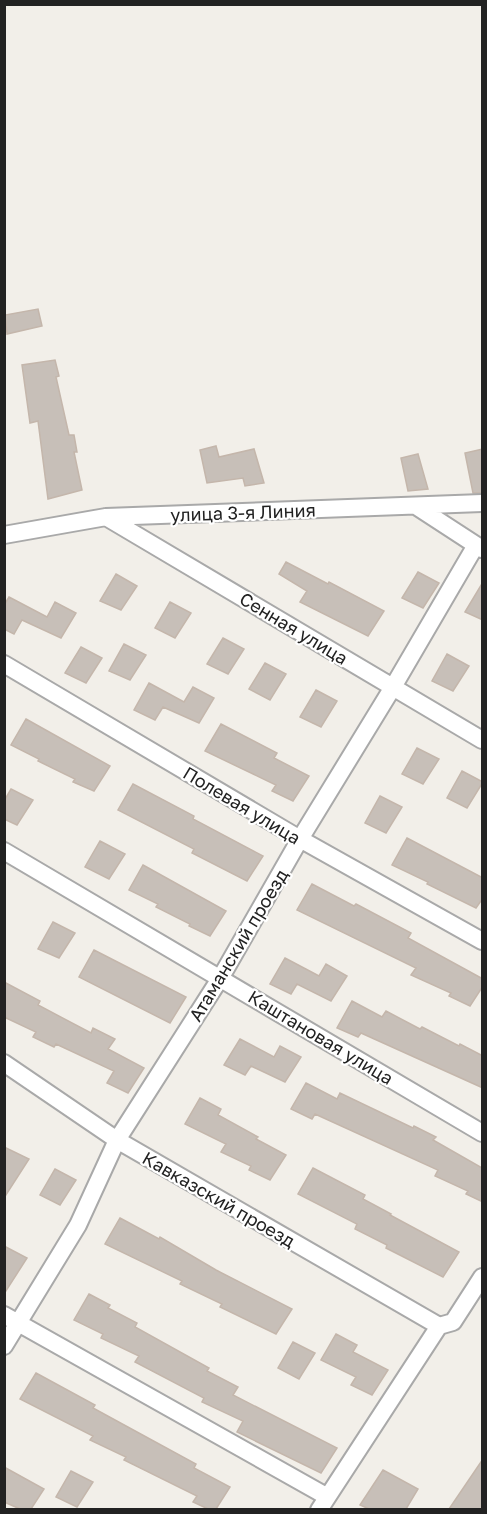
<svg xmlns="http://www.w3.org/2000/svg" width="487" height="1514" font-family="'Golos Text',sans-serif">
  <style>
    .building { fill: #c7bfb8; stroke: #c4b6ab; stroke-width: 1.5 }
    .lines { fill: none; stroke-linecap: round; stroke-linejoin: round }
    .street-casing { stroke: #a9a9a9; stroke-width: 20 }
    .street { stroke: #fff; stroke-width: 16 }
    .labels { text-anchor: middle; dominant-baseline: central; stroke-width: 4.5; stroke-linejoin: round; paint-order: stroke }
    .street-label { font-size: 18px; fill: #222; stroke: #fff }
  </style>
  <rect width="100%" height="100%" fill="#f2efe9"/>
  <path class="building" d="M38,309L42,326L7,334L5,315Z
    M55,360L59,376L56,377L69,435H74L77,452H74L82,490L48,499L38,421L30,423L22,365Z
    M216,446L219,457L254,449L264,483L245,486L243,478L207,483L200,450Z
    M483,449V493H473L465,453Z
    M418,454L428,489L408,491L401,458Z
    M286,562L328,584L329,582L384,611L368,636L300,602L307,591L279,574Z
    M418,572L439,583L423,608L402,598Z
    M116,574L137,586L121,610L100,601Z
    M483,582V620L465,612Z
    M9,597L47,617L55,602L76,613L61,638L22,620L14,634L4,629V605Z
    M170,602L191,613L175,638L155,628Z
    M223,638L244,649L228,674L207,664Z
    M124,644L146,655L130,680L109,671Z
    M81,647L102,658L86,683L65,673Z
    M447,654L469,666L453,691L432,681Z
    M265,663L286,674L270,700L249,689Z
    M149,683L184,702L193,687L214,698L199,723L163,707L155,720L134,710Z
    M316,690L337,701L321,727L300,717Z
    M26,719L110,766L94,791L73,782L75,779L38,761L39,759L11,745Z
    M221,724L277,753L274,758L309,776L293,801L272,791L276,785L205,751Z
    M417,748L439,759L423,784L402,774Z
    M462,771L483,782L467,808L447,798Z
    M133,784L194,816L193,819L263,856L247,881L192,853L194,849L118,810Z
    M11,789L33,800L17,825L4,819V801Z
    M380,796L402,807L386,833L365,823Z
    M407,838L483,878V898L476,908L427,884L428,882L392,865Z
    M100,841L125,854L109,879L85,867Z
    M143,865L226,911L210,936L189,926L190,924L156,907L158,904L129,890Z
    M312,884L354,906L356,904L411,933L408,938L483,979V986L470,1006L449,996L451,993L411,975L416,968L297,910Z
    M53,922L75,933L59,958L38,949Z
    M94,950L186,997L170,1023L79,977Z
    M285,958L319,976L326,964L347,976L331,1001L297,984L291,994L270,984Z
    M4,982L40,1001L38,1005L91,1033L93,1028L115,1039L108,1049L144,1068L128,1093L107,1083L114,1071L56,1044L54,1047L33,1037L36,1032L4,1017Z
    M352,1001L382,1017L386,1011L420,1029L422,1027L459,1046L460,1044L483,1056V1088L361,1033L358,1037L337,1028Z
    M240,1039L274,1057L280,1046L301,1057L285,1082L251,1066L245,1075L224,1065Z
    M306,1083L337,1099L340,1093L413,1128L414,1126L436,1137L433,1140L482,1168L483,1166V1202L466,1194L468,1191L435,1176L438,1170L315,1114L312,1119L291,1109Z
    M200,1098L221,1109L218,1115L258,1137L256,1139L286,1155L270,1180L249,1170L251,1166L221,1152L226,1144L185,1124Z
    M4,1147L29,1159L4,1198Z
    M313,1168L365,1195L363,1199L391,1214L390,1215L459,1252L443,1277L386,1248L387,1245L355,1229L357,1224L298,1194Z
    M55,1169L76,1180L60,1205L40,1195Z
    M120,1218L159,1239L160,1237L216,1270L292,1309L276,1334L220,1307L222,1304L180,1284L182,1281L105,1244Z
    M4,1246L27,1258L4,1294Z
    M89,1294L110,1305L108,1308L137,1323L135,1327L209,1368L207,1371L238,1387L233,1395L337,1448L321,1473L237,1432L243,1421L202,1402L204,1398L135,1362L139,1356L101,1338L103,1334L74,1320Z
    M336,1334L357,1345L353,1352L388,1370L372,1395L351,1385L356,1377L321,1360Z
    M293,1342L315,1353L299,1379L278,1368Z
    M36,1373L95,1405L93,1408L126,1426L196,1464L194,1468L230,1487L216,1509H208L193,1502L197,1496L124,1460L126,1457L90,1440L93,1436L20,1399Z
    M483,1459V1509H449Z
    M4,1467L44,1489L31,1509H20L4,1502Z
    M383,1470L418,1489L406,1509H369L360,1505Z
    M71,1471L93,1482L77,1507L56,1497Z"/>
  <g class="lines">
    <defs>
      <path id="street" d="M416,506L482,549
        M106,517L482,740
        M4,535L106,517L482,503
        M4,664L300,839L482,941
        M4,851L482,1133
        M4,1063L117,1140L439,1326
        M4,1315L326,1496
        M4,1346L78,1225L117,1140L221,977L300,839L393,687L476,545
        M319,1510L439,1326L453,1322L482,1277"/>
    </defs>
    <use href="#street" class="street-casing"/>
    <use href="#street" class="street"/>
  </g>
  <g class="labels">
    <g class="street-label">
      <text transform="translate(243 512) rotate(-2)">улица 3-я Линия</text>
      <text transform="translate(294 628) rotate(31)">Сенная улица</text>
      <text transform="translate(242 805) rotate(31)">Полевая улица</text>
      <text transform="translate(238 945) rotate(-59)">Атаманский проезд</text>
      <text transform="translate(321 1037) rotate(31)">Каштановая улица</text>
      <text transform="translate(219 1199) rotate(30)">Кавказский проезд</text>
    </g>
  </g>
  <rect width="487" height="1514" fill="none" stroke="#222222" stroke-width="12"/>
</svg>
